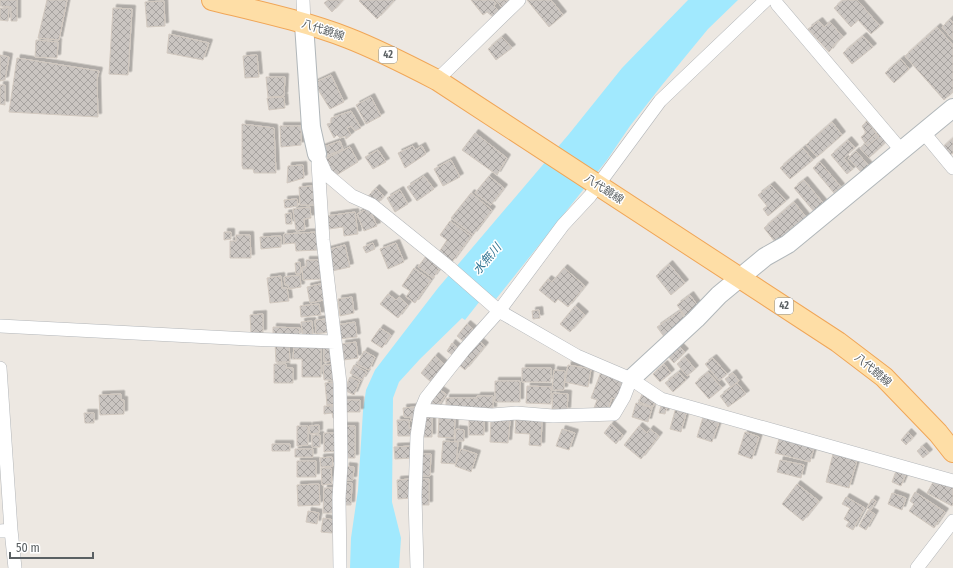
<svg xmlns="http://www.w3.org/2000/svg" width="953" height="568" font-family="'Fira Sans Condensed','Noto Sans JP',sans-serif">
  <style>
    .water { fill: #a1e9fe }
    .building { fill: url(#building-cross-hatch); stroke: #d2c9c0; filter: url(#shadow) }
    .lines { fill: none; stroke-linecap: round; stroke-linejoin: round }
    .street-casing { stroke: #b3b6b9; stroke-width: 14 }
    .secondary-casing { stroke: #b1b7ba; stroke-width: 20 }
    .primary-casing { stroke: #f0a658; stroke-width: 22 }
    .street { stroke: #fff; stroke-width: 13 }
    .secondary { stroke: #fff; stroke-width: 18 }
    .primary { stroke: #fedea6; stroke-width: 20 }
    .labels { text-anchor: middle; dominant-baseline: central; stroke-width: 3; stroke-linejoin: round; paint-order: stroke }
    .shield { fill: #fff; stroke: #8c9092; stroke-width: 1 }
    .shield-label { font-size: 10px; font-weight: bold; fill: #5a6063 }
    .street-label { font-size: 11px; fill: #5a6063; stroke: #fff }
    .water-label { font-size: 12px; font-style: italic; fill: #377895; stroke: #fff }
  </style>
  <defs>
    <pattern id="building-cross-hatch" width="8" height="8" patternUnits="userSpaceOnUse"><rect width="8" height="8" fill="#cac5c1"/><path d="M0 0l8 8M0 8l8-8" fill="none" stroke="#a7a3a0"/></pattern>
    <filter id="shadow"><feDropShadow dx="3.5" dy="-3.5" stdDeviation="0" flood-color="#0004"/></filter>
  </defs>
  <rect width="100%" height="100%" fill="#ede8e2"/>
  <path class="water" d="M688,0H738L708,29L662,85L630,126L607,160L496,299L487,292L465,320L462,318L420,359L399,382L393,398L392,502L401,538L399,568H350L351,538L358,490L363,411L366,390L375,370L438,288L569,134L622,68Z"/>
  <path class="building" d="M0,0H17V21H11V7L0,6Z
    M47,0H67L59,40L38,38Z
    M328,0H343L332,12L324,3Z
    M360,0H393L394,1L377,19L359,1Z
    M471,0H493L496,3L494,6L500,12L493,17L487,12L483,15Z
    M496,0H513L503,9Z
    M527,0H551L563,15L549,27Z
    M843,0H857L880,26L871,34L858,20L851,27L834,8Z
    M164,1L165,26L147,27L145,2Z
    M0,8H9L8,21L0,20Z
    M113,8L132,9L128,75L109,74Z
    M950,19L953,23V40L942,27Z
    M819,21L824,27L830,22L843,37L836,43L829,52L808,29Z
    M937,27L953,45V92L944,100L905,56Z
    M169,34L209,43L203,60L167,53Z
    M863,36L873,47L852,64L843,53Z
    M502,37L512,48L496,60L488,49Z
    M36,40L58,42L57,58L35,57Z
    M0,55L9,57L5,80L0,81Z
    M257,55L259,77L245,78L243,56Z
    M17,58L99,71L97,79L98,117L9,112Z
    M901,59L909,69L894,83L885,73Z
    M331,75L344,102L330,109L314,83Z
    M266,77H285L284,96L268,97Z
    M0,85H5V105L0,104Z
    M284,97L285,108L269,110L267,98Z
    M371,97L381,116L366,124L356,105Z
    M351,111L361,128L355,131L351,126L347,128L351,135L346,139L345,136L340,138L337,135L334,138L327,124L331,123V118Z
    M867,121L879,137L867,146L861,137L866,133L862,126Z
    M832,122L842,135L817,157L806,145Z
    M242,124L274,128L276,173H254L253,169H243L242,166Z
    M280,126H301V145L281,147Z
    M879,131L888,140L869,158L860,148Z
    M475,133L507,158L497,175L462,150Z
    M953,138V153L948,157L941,149Z
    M848,140L855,148L844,158L853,169L847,174L831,155Z
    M340,141L343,149L322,158L318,149Z
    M413,146L415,150L422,146L426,154L405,168L398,153Z
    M350,147L358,162L335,176L323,160Z
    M803,148L813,160L790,179L780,168Z
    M378,150L386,162L373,169L365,157Z
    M856,151L869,166L861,172L848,158Z
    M451,160L460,177L443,186L434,169Z
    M820,162L841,187L834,193L813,168Z
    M303,165L304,178L287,183L288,166Z
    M424,176L434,189L417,201L407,187Z
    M489,176L504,188L491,205L475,193Z
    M804,180L825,205L816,214L794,188Z
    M771,185L786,201L768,216L763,209L767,206L758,195Z
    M313,186L314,205H300L299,187Z
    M376,188L384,196L377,204L368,196Z
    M400,190L408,204L395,212L387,198Z
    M471,193L492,210L473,235L451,218Z
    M297,199L298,206L285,208L284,200Z
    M794,202L806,217L775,242L764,228Z
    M310,207L311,218L304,219L305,230L296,231L293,209Z
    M369,208L377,226L364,231L357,214Z
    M355,212L358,234L344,236L343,227L329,229L327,216Z
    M291,213L292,224H286L285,214Z
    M450,221L471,236L452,262L439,252L447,240L440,235Z
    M224,232H231V239L224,240Z
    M318,232L319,250L296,251L295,243L284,244V234Z
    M236,235H250L251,258H230V241H236Z
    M281,236V247L261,249L260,237Z
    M373,243L375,249L366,253L363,247Z
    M396,243L404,262L388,269L380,249Z
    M345,245L350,267L332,271L327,250Z
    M426,256L441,267L433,278L418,267Z
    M306,260H321L322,279L303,280L302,267H306Z
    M300,262L301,273L296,274L295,263Z
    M669,264L685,283L671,295L656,276Z
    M414,268L431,280L415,303L406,297L410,291L402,286Z
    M564,268L585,286L568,307L558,299L555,303L539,290L548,279L552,282Z
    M300,275L301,287L289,289L288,285H285L284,277Z
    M281,276L282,288H287L289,301L270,303L267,278Z
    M324,283L328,299L310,303L307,287Z
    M388,294L396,300L399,297L408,305L398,318L380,304Z
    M690,295L698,306L685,316L677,305Z
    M352,297L354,313L340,316L338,299Z
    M319,304L321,315L301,317L300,306Z
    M575,306L585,315L570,332L560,324Z
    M539,310L540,318L533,319L532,311Z
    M680,311L687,322L665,338L657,327Z
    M263,314V333H251L250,315Z
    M329,319L330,332L316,334L315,320Z
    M312,321L313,336L303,337L301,322Z
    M355,322L357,337L339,339L337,325Z
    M467,324L475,331L465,343L457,336Z
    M273,327L300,328L299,336L273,334Z
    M380,328L391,335L382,348L371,341Z
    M478,340L485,346L465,370L458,364Z
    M356,342L358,358L344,360L342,344Z
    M289,343L290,362H276L275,344Z
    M452,343L460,350L455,357L447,351Z
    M294,344H321V377H302V359H293Z
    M324,345H333L334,361L324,362Z
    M679,346L685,352L674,363L668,356Z
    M364,351L375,357L369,370L357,364Z
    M435,356L446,366L432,383L421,373Z
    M685,357L695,369L687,376L677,364Z
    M713,358L727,374L719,381L705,364Z
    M274,364H286V368H293V383H274Z
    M336,364V380H324L323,365Z
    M664,364L671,373L660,382L653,374Z
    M354,365L367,372L362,380L350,373Z
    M568,365L591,369L588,387L565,382Z
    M522,368H551V382H522Z
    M554,370L565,371L564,390H552Z
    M601,372L625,381L618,400L612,398L607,412L594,408L597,400L591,398Z
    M679,372L686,380L673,392L665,383Z
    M708,372L722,388L709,399L695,383Z
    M733,373L739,381L731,387L725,379Z
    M350,377L360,381L354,395L344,390Z
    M495,381H520V402H495Z
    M335,382L338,404L327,405L325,383Z
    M737,383L746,394L728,407L720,396Z
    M527,386L551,387V404L526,403Z
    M437,388L446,394L436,410L427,404Z
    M553,393L568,394L567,411L552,409Z
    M121,394V400H124V414L100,415L99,395Z
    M642,394L656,399L653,407L639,402Z
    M477,396H493V410L446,409V398H477Z
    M343,400H360V412H344Z
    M662,402L668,404L665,414L659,413Z
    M636,403L652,408L648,422L632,417Z
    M324,406H338L339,418H333L332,413L324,414Z
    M417,407V421H411V417H404L403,408Z
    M676,407L687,410L681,432L670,429Z
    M84,413H94V423H85Z
    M422,417H432V437H421Z
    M439,417L455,418L454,438L438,437Z
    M516,417L542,419L541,446L529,445L530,434L515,433Z
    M703,417L719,422L712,442L697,437Z
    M469,419L484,420V435H469Z
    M397,420H409V428H414V436H398Z
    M491,420L510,421L508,443L490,442Z
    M611,424L623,435L616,444L604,433Z
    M319,425V433L310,434L309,426Z
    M297,426H308V445L297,446Z
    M343,426H355V458H343Z
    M639,426L647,433L650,429L659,436L641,459L624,445Z
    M456,429L464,430V441H455Z
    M562,429L575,433L569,450L556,446Z
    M745,432L759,437L752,459L738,454Z
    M781,432L816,441L810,462L775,453Z
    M908,432L913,437L906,445L901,440Z
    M324,433H339V451L324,452Z
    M312,435H320V447H312Z
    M443,441L458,442L456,464L441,463Z
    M272,444H290V451H272Z
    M412,446L413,458L395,459L394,447Z
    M923,446L929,453L923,458L917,451Z
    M295,449H313V457H295Z
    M461,449L477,454L471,472L455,466Z
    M834,450L858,457L849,488L826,482Z
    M420,454H431L430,476H420Z
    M332,457L333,466L321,467L320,458Z
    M780,460L804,465L801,478L777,472Z
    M297,461H316V477H297Z
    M346,466L354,467L353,480H345Z
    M321,468H331L332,484L322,485Z
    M897,468L907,471L901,486L892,482Z
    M936,477L953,486V504L952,506L927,493Z
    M411,479L412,498L398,499L397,480Z
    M418,479H429V505H418Z
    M343,483H352L351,505H342Z
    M319,484L320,505L298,506L297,485Z
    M797,484L819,501L803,521L782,504Z
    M324,488H337L336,513H323Z
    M915,492L945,512L934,528L909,511L914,504L910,501Z
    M892,493L906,498L902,510L888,504Z
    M846,497L865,508L853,530L846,526L849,522L844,519L850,508L842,504Z
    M872,499L876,501L871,510L867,508Z
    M868,510L875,514L866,530L859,526Z
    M308,511L319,513L317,524L306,522Z
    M323,518L334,520L332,533L321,532Z"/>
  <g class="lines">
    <defs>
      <path id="street" d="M303,0L304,24
        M777,4L901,150
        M437,80L519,0
        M924,133L953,168
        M317,154L326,174L352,196L372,205L450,268L499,311L577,356L631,379L661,399L953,481
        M318,163L323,240L340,383L341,464L339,498L340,568
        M0,326L249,339L335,342
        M0,368L11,530L0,531
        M421,410L492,415L516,413L553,416L614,414L624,397L631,379
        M11,530L15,568
        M417,568L415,496L417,436L421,410L426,398L464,350L499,311L563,225L590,196L660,101L766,0
        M917,568L953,521"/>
      <path id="secondary" d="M304,24L311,127L317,154
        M631,379L696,319L719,295L765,257L788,244L953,108"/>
      <path id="primary" d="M212,0C257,11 304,21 348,38C379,50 408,65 437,80L838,342L884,377L938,433L953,452"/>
    </defs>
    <use href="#street" class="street-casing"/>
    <use href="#secondary" class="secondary-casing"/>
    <use href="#primary" class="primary-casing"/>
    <use href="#street" class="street"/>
    <use href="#secondary" class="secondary"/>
    <use href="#primary" class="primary"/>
  </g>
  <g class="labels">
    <g class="shield">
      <rect x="379" y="47" width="18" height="16" rx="3"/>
      <rect x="775" y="298" width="18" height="16" rx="3"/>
    </g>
    <g class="shield-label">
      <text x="388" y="55">42</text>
      <text x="784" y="306">42</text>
    </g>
    <g class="street-label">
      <text transform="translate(323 30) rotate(18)">八代鏡線</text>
      <text transform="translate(604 189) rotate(33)">八代鏡線</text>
      <text transform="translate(873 370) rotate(40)">八代鏡線</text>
    </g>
    <g class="water-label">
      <text transform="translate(487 259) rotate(-50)">水無川</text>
    </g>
  </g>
  <path d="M10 552v6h83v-6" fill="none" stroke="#5a6063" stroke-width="2"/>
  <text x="16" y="552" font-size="12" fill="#5a6063" stroke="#ffffff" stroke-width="3" paint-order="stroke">50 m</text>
</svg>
